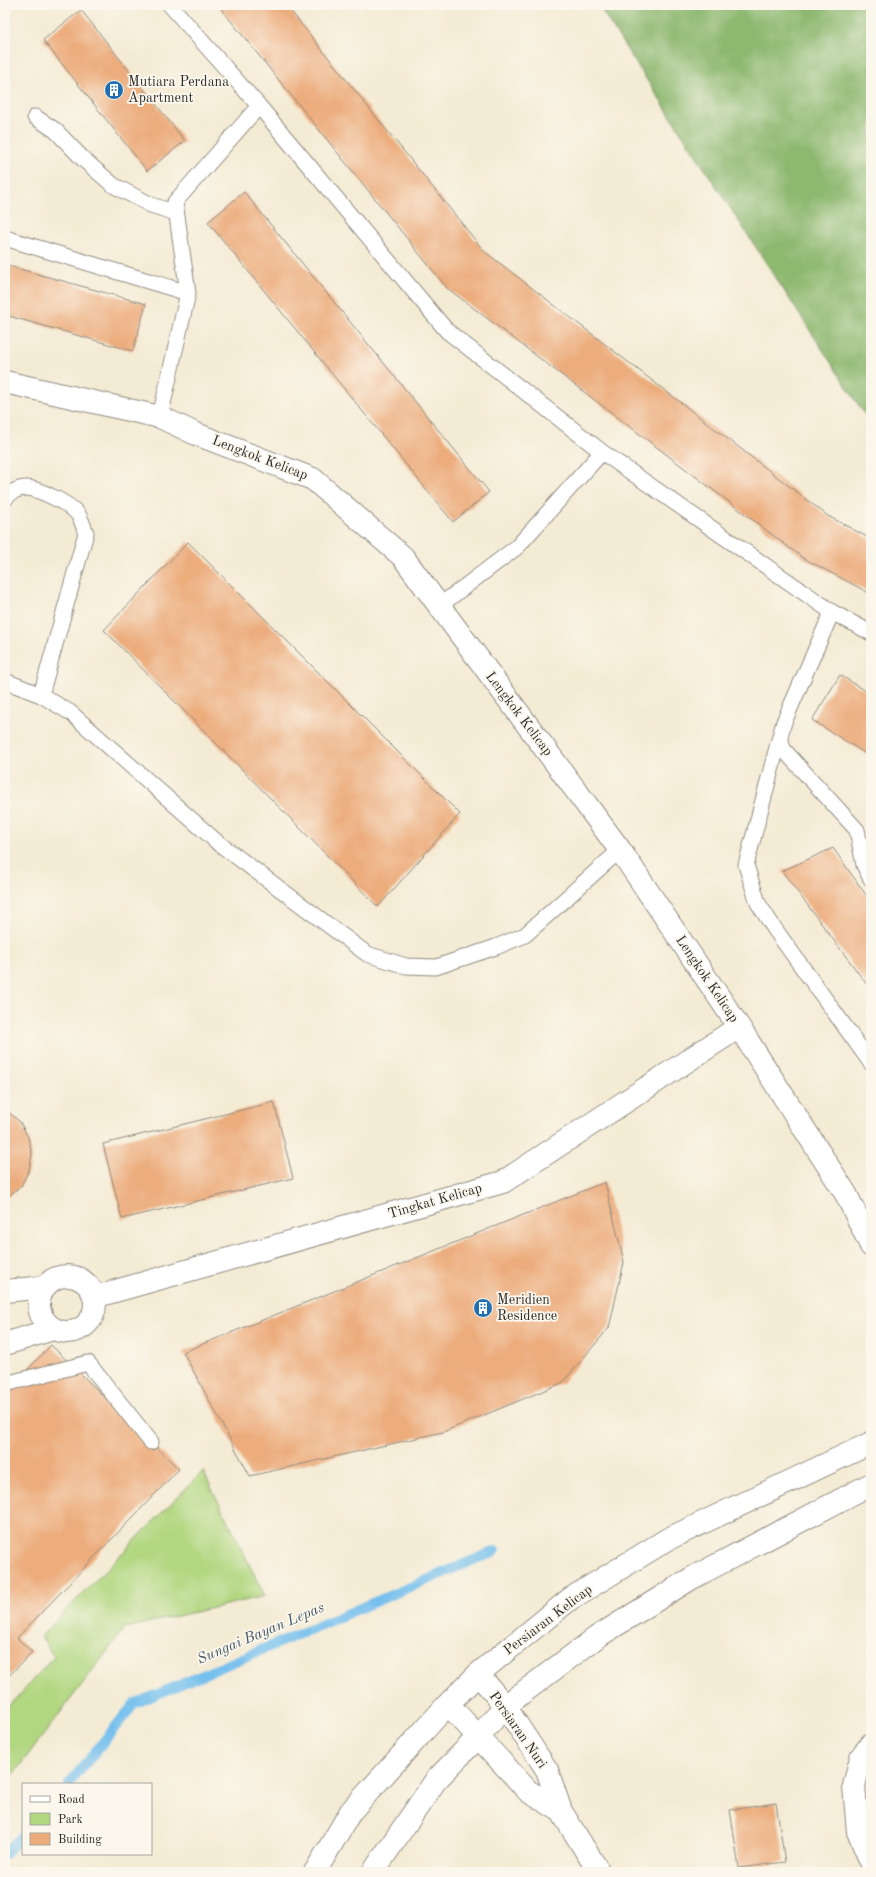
<svg xmlns="http://www.w3.org/2000/svg" width="876" height="1877" font-family="'Old Standard TT',serif">
  <style>
    .green { fill: #b2d781; stroke: #6e8156 }
    .forest { fill: #8db86f; stroke: #5c724d }
    .lines { fill: none; stroke-linecap: round; stroke-linejoin: round }
    .stream { stroke: #73bfed; stroke-width: 10 }
    .building { fill: #ecac7b }
    .lane-casing { stroke: #908b80; stroke-width: 17 }
    .street-casing { stroke: #908b80; stroke-width: 24 }
    .lane { stroke: #fff; stroke-width: 15 }
    .street { stroke: #fff; stroke-width: 22 }
    .labels { text-anchor: middle; dominant-baseline: central; stroke-width: 3.5; stroke-linejoin: round; paint-order: stroke }
    .poi-label { font-size: 14px; fill: #2b2b2b; stroke: #fbf7ec; text-anchor: start }
    .street-label { font-size: 14px; fill: #2b2b2b; stroke: #fbf7ec }
    .water-label { font-size: 15px; font-style: italic; fill: #415765; stroke: #fbf7ec }
  </style>
  <rect width="100%" height="100%" fill="#fbf7ec"/>
  <filter id="ink" filterUnits="userSpaceOnUse"><feTurbulence type="fractalNoise" baseFrequency=".025" numOctaves="2"/><feDisplacementMap in="SourceGraphic" scale="8" xChannelSelector="R" yChannelSelector="G"/><feConvolveMatrix kernelMatrix="1 2 1 2 8 2 1 2 1" color-interpolation-filters="sRGB"/></filter>
  <filter id="wash" filterUnits="userSpaceOnUse"><feTurbulence type="fractalNoise" baseFrequency=".012" numOctaves="4" result="noise"/><feDisplacementMap in="SourceGraphic" scale="16" xChannelSelector="R" yChannelSelector="G"/><feGaussianBlur stdDeviation="0.9" result="paint"/><feColorMatrix in="noise" values="0 0 0 0 0 0 0 0 0 0 0 0 0 0 0 0 0 1.4 0 .05"/><feComposite in="paint" operator="in"/></filter>
  <g filter="url(#wash)">
    <rect width="100%" height="100%" fill="#f4ebd4"/>
    <path class="green" d="M203,1471L265,1596L125,1628L5,1785V1710L54,1657L41,1636Z"/>
    <path class="forest" d="M598,5H871V424Z"/>
    <g class="lines">
      <path class="stream" d="M69,1784L134,1704L495,1551
        M5,1854L23,1835"/>
    </g>
    <g id="blocks">
      <path class="building" d="M218,5H286L484,251L828,516L871,539V594L803,558L447,288Z
        M81,10L185,141L147,171L43,40Z
        M244,192L489,492L453,522L208,222Z
        M5,265L146,304L133,351L5,315Z
        M188,542L460,814L378,907L104,630Z
        M840,675L871,694V757L812,720Z
        M833,848L871,902V990L782,871Z
        M274,1102L293,1178L122,1219L103,1144Z
        M5,1109L20,1122L28,1137L32,1154L29,1170L21,1186L5,1199Z
        M605,1182L624,1262L609,1328L562,1383L443,1432L250,1476L183,1352Z
        M51,1345L179,1469L17,1638L32,1652L5,1680V1393Z
        M776,1803L785,1862L739,1868L730,1810Z"/>
    </g>
  </g>
  <g filter="url(#ink)">
    <use href="#blocks" fill-opacity="0" stroke="#908b80" stroke-width="1"/>
    <g class="lines">
      <defs>
        <path id="lane" d="M170,5L259,106L447,331L602,452L832,612L871,633
          M35,117L55,130L83,159L113,185L151,205L176,213
          M5,238L188,293
          M160,417L188,293L175,202L259,106
          M5,499C11,492 17,488 27,488C39,489 73,505 79,516C82,521 84,528 86,533L41,695
          M439,606L517,547L602,452
          M832,612L784,722L780,736L783,749L857,830L864,865L871,879
          M5,681L41,695L71,713L217,842L367,954L406,966L436,967L496,947L525,935L620,850
          M780,736L746,865L758,903L774,928L871,1063
          M5,1384L88,1363L151,1442"/>
        <path id="street" d="M5,382L160,417L196,434L313,479L403,557L620,850L739,1027L846,1194L871,1246
          M39 1304a28 28 0 1 1 56 0a28 28 0 1 1-56 0Z
          M5,1291L44,1287
          M94,1297L503,1182L739,1027
          M5,1344L53,1329
          M478,1674L505,1706L547,1770L561,1811L599,1872
          M448,1704L528,1791L561,1811
          M871,1744L861,1757L854,1786L858,1832L871,1862
          M315,1872L351,1811L448,1704L478,1674L570,1599L668,1539L871,1443
          M373,1872L436,1780L479,1736L505,1706L597,1637L692,1578L871,1484"/>
      </defs>
      <use href="#lane" class="lane-casing"/>
      <use href="#street" class="street-casing"/>
      <use href="#lane" class="lane"/>
      <use href="#street" class="street"/>
    </g>
  </g>
  <defs>
    <symbol id="building-disc" viewBox="-11 -11 22 22"><circle r="9.5" fill="#1f6fb2" stroke="#fbf7ec"/><path d="M-4-6H4V6H1V3H-1V6H-4ZM-2.5-4.3h1.7v1.8h-1.7ZM.8-4.3h1.7v1.8H.8ZM-2.5-1h1.7V.8h-1.7ZM.8-1h1.7V.8H.8Z" fill="#fff"/></symbol>
  </defs>
  <g fill-rule="evenodd">
    <use href="#building-disc" x="103" y="79" width="22" height="22"/>
    <use href="#building-disc" x="472" y="1297" width="22" height="22"/>
  </g>
  <g class="labels">
    <g class="poi-label">
      <text x="128" y="82">Mutiara Perdana<tspan x="128" dy="16">Apartment</tspan></text>
      <text x="497" y="1300">Meridien<tspan x="497" dy="16">Residence</tspan></text>
    </g>
    <g class="street-label">
      <text transform="translate(260 458) rotate(21)">Lengkok Kelicap</text>
      <text transform="translate(519 714) rotate(53)">Lengkok Kelicap</text>
      <text transform="translate(707 979) rotate(56)">Lengkok Kelicap</text>
      <text transform="translate(435 1201) rotate(-16)">Tingkat Kelicap</text>
      <text transform="translate(548 1620) rotate(-37)">Persiaran Kelicap</text>
      <text transform="translate(518 1730) rotate(55)">Persiaran Nuri</text>
    </g>
    <g class="water-label">
      <text transform="translate(261 1634) rotate(-23)">Sungai Bayan Lepas</text>
    </g>
  </g>
  <rect width="876" height="1877" fill="none" stroke="#fbf7ec" stroke-width="20"/>
  <rect x="22" y="1783" width="130" height="72" fill="#fbf7ec" stroke="#a8a59f"/>
  <rect x="30" y="1796" width="20" height="6" fill="#ffffff" stroke="#a8a59f"/>
  <text x="58" y="1803" font-size="12" fill="#2b2b2b">Road</text>
  <rect x="30" y="1813" width="20" height="12" fill="#b2d781" stroke="#a8a59f"/>
  <text x="58" y="1823" font-size="12" fill="#2b2b2b">Park</text>
  <rect x="30" y="1833" width="20" height="12" fill="#ecac7b" stroke="#a8a59f"/>
  <text x="58" y="1843" font-size="12" fill="#2b2b2b">Building</text>
</svg>
